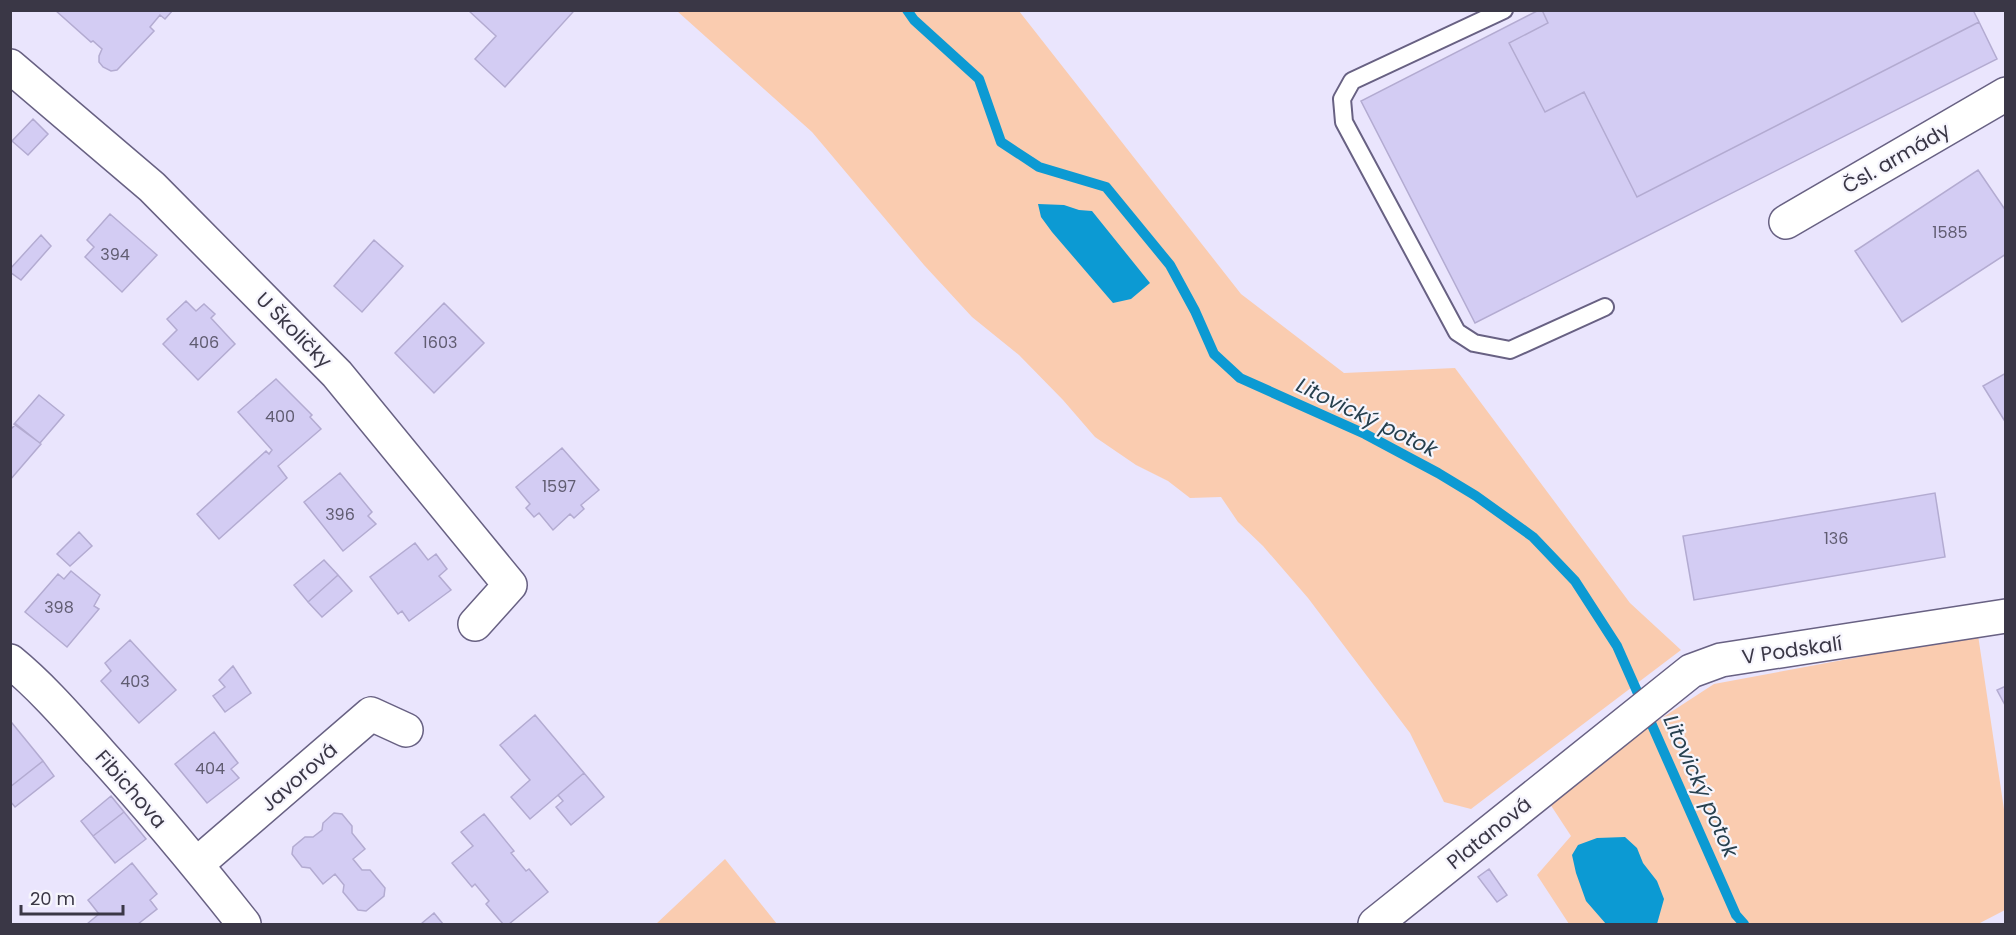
<svg xmlns="http://www.w3.org/2000/svg" width="2016" height="935" font-family="Poppins,sans-serif">
  <style>
    .green { fill: #faccb0 }
    .water { fill: #0c9ad3 }
    .lines { fill: none; stroke-linecap: round; stroke-linejoin: round }
    .stream { stroke: #0c9ad3; stroke-width: 10 }
    .building { fill: #d3ccf3; stroke: #b3abd1; stroke-width: 1.5 }
    .lane-casing { stroke: #686183; stroke-width: 20 }
    .street-casing { stroke: #686183; stroke-width: 36 }
    .lane { stroke: #fff; stroke-width: 16 }
    .street { stroke: #fff; stroke-width: 33 }
    .labels { text-anchor: middle; dominant-baseline: central; stroke-width: 4.5; stroke-linejoin: round; paint-order: stroke }
    .number-label { font-size: 16px; fill: #605c71 }
    .street-label { font-size: 20px; fill: #3a3746; stroke: #f6f5fd }
    .water-label { font-size: 21px; font-style: italic; fill: #27404e; stroke: #f6f5fd }
  </style>
  <rect width="100%" height="100%" fill="#eae5fd"/>
  <path class="green" d="M677,11H1019L1241,294L1344,373L1455,368L1630,603L1681,650L1471,809L1444,802L1410,733L1308,598L1263,546L1238,522L1221,497L1190,498L1168,481L1136,465L1095,437L1063,400L1019,355L972,317L924,265L812,132Z
    M1978,635L2005,816V910L1978,924H1569L1537,875L1571,836L1550,804L1631,738L1714,684Z
    M725,859L777,924H656Z"/>
  <path class="water" d="M1038,204L1064,205L1079,210L1092,211L1150,283L1131,299L1113,303L1052,232L1041,217Z
    M1625,837L1637,848L1643,863L1657,881L1664,899L1657,924H1606L1586,901L1576,873L1572,855L1578,845L1597,838Z"/>
  <g class="lines">
    <path class="stream" d="M907,10L914,20L979,79L1001,142L1039,167L1106,187L1170,265L1195,311L1214,354L1240,378L1365,434L1438,473L1476,496L1533,537L1575,581L1617,646L1736,915L1744,924"/>
  </g>
  <path class="building" d="M55,10H173L165,19L160,15L150,27L154,31L117,70L111,71L103,67L99,62V56L102,49L93,41L91,42Z
    M468,10H572L573,12L505,87L475,59L496,36Z
    M1539,10H1542L1548,23L1509,43L1545,112L1584,92L1637,197L1979,22L1997,59L1475,323L1361,101Z
    M1542,10H1973L1979,22L1637,197L1584,92L1545,112L1509,43L1548,23Z
    M33,119L48,134L28,155L12,141Z
    M1978,170L2006,211V254L1902,322L1855,251Z
    M110,214L157,255L122,292L85,257L94,247L87,240Z
    M41,235L51,246L21,280L10,272V269Z
    M374,240L403,266L362,312L334,286Z
    M186,301L196,311L204,304L215,314L211,318L235,344L198,380L163,344L177,330L167,319Z
    M444,303L484,343L434,393L395,353Z
    M2006,373V423L1983,386Z
    M276,379L312,415L310,417L321,429L278,466L287,478L219,539L197,514L266,451L269,454L272,450L238,412Z
    M39,395L64,415L40,443L14,424Z
    M16,424L41,444L10,480V430Z
    M562,448L599,490L581,505L584,509L574,518L570,514L553,530L539,513L534,517L526,508L530,504L516,487Z
    M340,473L372,512L368,516L376,524L343,551L304,502Z
    M1935,493L1945,557L1694,600L1683,536Z
    M79,532L92,546L70,566L57,554Z
    M415,543L428,560L436,554L447,569L439,576L451,590L409,621L402,611L398,614L370,577Z
    M324,560L338,575L308,602L294,585Z
    M71,571L100,595L94,606L99,609L67,647L25,612L58,574L64,579Z
    M338,575L352,591L322,617L308,602Z
    M130,640L176,690L139,723L101,681L111,671L105,663Z
    M233,666L251,693L225,712L213,696L225,687L219,680Z
    M2006,686V707L1997,690Z
    M535,715L584,773L530,819L511,797L530,780L500,745Z
    M12,723L43,761L10,787V724Z
    M214,732L238,763L231,769L239,778L207,803L175,764Z
    M43,761L54,776L15,807L10,801V787Z
    M584,773L604,797L571,825L556,807L563,801L558,795Z
    M111,796L124,812L93,836L81,821Z
    M124,812L146,839L115,863L93,836Z
    M334,813L342,814L352,826V833L365,849L353,859L362,870H370L385,888L384,896L366,911L358,910L343,892L344,885L335,874L323,884L310,868L302,867L292,854L293,847L305,837H313L322,830L323,823Z
    M484,814L514,851L511,853L526,871L529,869L548,892L509,924H503L486,904L489,901L475,884L472,887L452,863L473,846L461,832Z
    M132,863L157,894L150,900L157,909L138,924H87L99,914L88,900Z
    M1489,869L1507,895L1497,902L1478,877Z
    M434,913L443,924H421Z"/>
  <g class="lines">
    <defs>
      <path id="lane" d="M1504,10L1352,81L1342,99L1344,122L1457,332L1474,343L1510,350L1605,307"/>
      <path id="street" d="M10,66L152,187L337,374L510,585L475,624
        M1786,222L2006,94
        M10,661C43,688 71,721 100,753C150,808 198,866 244,924
        M197,864L371,714L406,730
        M1375,924L1691,671L1721,660L2006,616"/>
    </defs>
    <use href="#lane" class="lane-casing"/>
    <use href="#street" class="street-casing"/>
    <use href="#lane" class="lane"/>
    <use href="#street" class="street"/>
  </g>
  <g class="labels">
    <g class="number-label">
      <text x="1950" y="232">1585</text>
      <text x="115" y="254">394</text>
      <text x="204" y="342">406</text>
      <text x="440" y="342">1603</text>
      <text x="280" y="416">400</text>
      <text x="559" y="486">1597</text>
      <text x="340" y="514">396</text>
      <text x="1836" y="538">136</text>
      <text x="59" y="607">398</text>
      <text x="135" y="681">403</text>
      <text x="210" y="768">404</text>
    </g>
    <g class="street-label">
      <text transform="translate(1896 158) rotate(-30)">Čsl. armády</text>
      <text transform="translate(294 330) rotate(45)">U Školičky</text>
      <text transform="translate(1792 650) rotate(-8)">V Podskalí</text>
      <text transform="translate(299 777) rotate(-41)">Javorová</text>
      <text transform="translate(131 789) rotate(49)">Fibichova</text>
      <text transform="translate(1489 833) rotate(-39)">Platanová</text>
    </g>
    <g class="water-label">
      <text transform="translate(1367 417) rotate(26)">Litovický potok</text>
      <text transform="translate(1701 786) rotate(66)">Litovický potok</text>
    </g>
  </g>
  <rect width="2016" height="935" fill="none" stroke="#3a3746" stroke-width="24"/>
  <path d="M21 905v9h102v-9" fill="none" stroke="#3a3746" stroke-width="3"/>
  <text x="30" y="905" font-size="18" fill="#3a3746" stroke="#f6f5fd" stroke-width="4.5" paint-order="stroke">20 m</text>
</svg>
